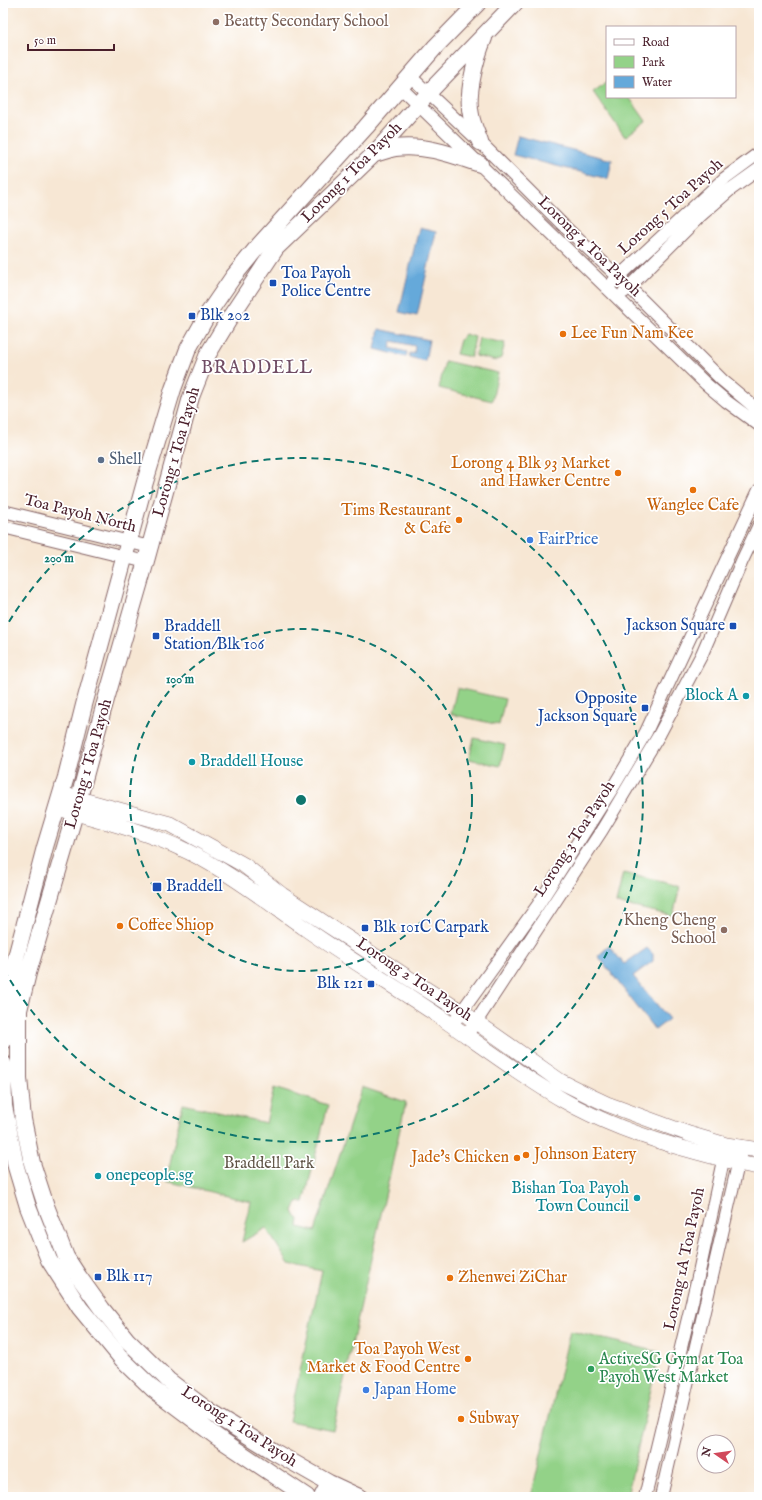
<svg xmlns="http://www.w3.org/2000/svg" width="762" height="1500" font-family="'IM FELL English',serif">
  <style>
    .green { fill: #93d288; stroke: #6e785a }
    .water { fill: #65a9da; stroke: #586482 }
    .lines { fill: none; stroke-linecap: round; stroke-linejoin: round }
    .minor-casing { stroke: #876566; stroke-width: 14 }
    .tertiary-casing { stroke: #876566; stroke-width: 16 }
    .secondary-casing { stroke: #876566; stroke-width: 18 }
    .minor { stroke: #fff; stroke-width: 12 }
    .tertiary { stroke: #fff; stroke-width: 15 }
    .secondary { stroke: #fff; stroke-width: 16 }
    .ring { fill: none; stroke: #0f766e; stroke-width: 2; stroke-dasharray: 7 5 }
    .education-dot { fill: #8d6e63; stroke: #fff; stroke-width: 1.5 }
    .transit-dot { fill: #1a4fb4; stroke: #fff; stroke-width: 1.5 }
    .food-dot { fill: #e8710a; stroke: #fff; stroke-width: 1.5 }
    .service-dot { fill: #5c6f8a; stroke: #fff; stroke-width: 1.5 }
    .shop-dot { fill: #3f7fe0; stroke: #fff; stroke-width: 1.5 }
    .culture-dot { fill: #0f9aa8; stroke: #fff; stroke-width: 1.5 }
    .leisure-dot { fill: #2e9e5b; stroke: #fff; stroke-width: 1.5 }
    .labels { text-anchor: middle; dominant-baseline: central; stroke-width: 3.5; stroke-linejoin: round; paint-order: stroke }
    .education-label { font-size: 16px; fill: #785e54; stroke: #fff; text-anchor: start }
    .street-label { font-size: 16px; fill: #4a1f2b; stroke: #fff }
    .transit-label { font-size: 16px; fill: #164399; stroke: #fff; text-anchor: start }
    .food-label { font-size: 16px; fill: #c56008; stroke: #fff; text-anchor: start }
    .service-label { font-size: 16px; fill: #4e5e75; stroke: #fff; text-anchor: start }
    .shop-label { font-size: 16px; fill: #366cbe; stroke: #fff; text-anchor: start }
    .culture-label { font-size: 16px; fill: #0d838f; stroke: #fff; text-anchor: end }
    .park-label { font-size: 16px; fill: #605547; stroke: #fff }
    .leisure-label { font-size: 16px; fill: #27864d; stroke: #fff; text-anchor: start }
    .quarter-label { font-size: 18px; letter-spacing: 1px; fill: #704c64; stroke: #fff }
    .centre { fill: #0f766e; stroke: #fff; stroke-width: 2 }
    .ring-label { font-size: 12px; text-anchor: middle; font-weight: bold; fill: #0f766e; stroke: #fff; stroke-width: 3.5; stroke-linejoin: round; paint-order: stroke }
  </style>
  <rect width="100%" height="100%" fill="#fff"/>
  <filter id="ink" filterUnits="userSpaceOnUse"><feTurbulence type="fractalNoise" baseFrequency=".025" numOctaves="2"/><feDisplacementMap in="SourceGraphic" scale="8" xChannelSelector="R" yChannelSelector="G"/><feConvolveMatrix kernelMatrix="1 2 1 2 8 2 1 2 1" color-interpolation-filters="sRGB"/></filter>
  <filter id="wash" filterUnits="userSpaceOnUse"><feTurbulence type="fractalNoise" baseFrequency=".012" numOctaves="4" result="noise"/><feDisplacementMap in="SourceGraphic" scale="16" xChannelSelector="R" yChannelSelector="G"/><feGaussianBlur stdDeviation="0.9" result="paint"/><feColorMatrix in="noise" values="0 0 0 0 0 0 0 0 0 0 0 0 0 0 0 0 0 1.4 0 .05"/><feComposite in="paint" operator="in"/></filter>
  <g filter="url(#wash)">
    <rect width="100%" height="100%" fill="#f7e7d4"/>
    <path class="green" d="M607,82V97H629L646,121L625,137L593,92Z
      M465,334L475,337L471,357L456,354L460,340Z
      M479,338L505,343L501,358L496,361L475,356Z
      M445,361L498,373L492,401L439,388Z
      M457,688L505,699L499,725L451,714Z
      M474,738L505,745L500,766L469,759Z
      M623,873L680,886L673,916L616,903Z
      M362,1087L406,1102L333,1430L289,1421L322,1271L289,1264L266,1228L242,1242L251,1202L166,1181L183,1104L266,1123L274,1088L328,1105L304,1202H300L296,1204L293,1211L296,1217L299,1219L298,1227L315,1231Z
      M570,1331L659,1352L627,1497H531Z"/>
    <path class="water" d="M518,136L612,160L608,179L513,155Z
      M419,228L436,232L417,316L399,312Z
      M379,329L429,340L425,361L409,357L410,353L414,354L415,346L392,341L390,348L407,352L406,357L375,349Z
      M609,946L624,964L647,948L653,954V961L633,976L669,1019L655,1030L598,956Z"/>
  </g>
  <g filter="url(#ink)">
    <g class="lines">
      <defs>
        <path id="minor" d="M410,76L480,142L563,225L629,287L722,380L759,411
          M400,87L706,384L726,401L759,425
          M613,282L725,178L759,153
          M624,292L700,216L731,189L759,169
          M3,511L150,547
          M3,527L146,562
          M452,1025L538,905L615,784L646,732L759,490
          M466,1036L476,1022L602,830L659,735L702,654L742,561L759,525
          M645,1497L698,1277L725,1151
          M661,1497L742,1147"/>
        <path id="tertiary" d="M61,794L170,824L217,850L244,865L282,895L410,979L462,1012L560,1081L590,1096L607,1104L689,1134L726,1145L759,1150
          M57,808C108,822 157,834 204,860C240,880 273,906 306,929C350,960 396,987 440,1017C481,1045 520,1075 563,1100C603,1123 648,1139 693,1151C715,1157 736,1163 759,1167"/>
        <path id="secondary" d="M480,142C477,133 472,124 471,115C466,94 476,57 484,38
          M375,154C381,152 389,149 395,148C425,144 453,155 480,164
          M3,1042L5,1012L11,976L45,847L66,777L84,705L145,482L173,389L188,349L209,312L233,277L260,244L366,127L436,46L478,3
          M3,1063L4,1106L16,1167L28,1207L49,1260L80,1308L122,1359L153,1389L217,1437L307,1497
          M322,1497L329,1483
          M359,1497L329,1483L273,1451L210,1412L186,1394L168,1380L127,1340L102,1309L79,1277L66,1257L46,1206L32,1163L23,1119L19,1078V1010L28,973L73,820L103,710L144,568L191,397L208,354L231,316L276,248L373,155L434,87L515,3"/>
      </defs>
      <use href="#minor" class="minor-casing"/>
      <use href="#tertiary" class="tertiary-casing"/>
      <use href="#secondary" class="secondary-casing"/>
      <use href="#minor" class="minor"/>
      <use href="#tertiary" class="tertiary"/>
      <use href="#secondary" class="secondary"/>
    </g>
  </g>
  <g class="ring">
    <circle cx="301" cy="800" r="171"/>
    <path d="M3 632A342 342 0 1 1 3 968"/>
  </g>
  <g class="education-dot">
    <circle cx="216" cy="22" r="4"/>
    <circle cx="724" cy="930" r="4"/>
  </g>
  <g class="transit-dot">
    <rect x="269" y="279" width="8" height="8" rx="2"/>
    <rect x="188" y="312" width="8" height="8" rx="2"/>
    <rect x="729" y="622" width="8" height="8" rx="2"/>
    <rect x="152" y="632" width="8" height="8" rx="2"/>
    <rect x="641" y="704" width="8" height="8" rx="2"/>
    <rect x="152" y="882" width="10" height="10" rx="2"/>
    <rect x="361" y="924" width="8" height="8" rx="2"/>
    <rect x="367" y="980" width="8" height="8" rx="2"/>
    <rect x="94" y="1273" width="8" height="8" rx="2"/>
  </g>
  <g class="food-dot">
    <circle cx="563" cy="334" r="4"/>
    <circle cx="618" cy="473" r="4"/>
    <circle cx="693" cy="490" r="4"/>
    <circle cx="459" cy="520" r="4"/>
    <circle cx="120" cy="926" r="4"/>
    <circle cx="526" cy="1155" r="4"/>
    <circle cx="517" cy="1158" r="4"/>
    <circle cx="450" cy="1278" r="4"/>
    <circle cx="468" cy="1359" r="4"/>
    <circle cx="461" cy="1419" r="4"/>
  </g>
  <circle class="service-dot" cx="101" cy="460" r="4"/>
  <g class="shop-dot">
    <circle cx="530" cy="540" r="4"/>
    <circle cx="366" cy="1390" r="4"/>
  </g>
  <g class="culture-dot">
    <circle cx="746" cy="696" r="4"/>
    <circle cx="192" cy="762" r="4"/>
    <circle cx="98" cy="1176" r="4"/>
    <circle cx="637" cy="1198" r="4"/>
  </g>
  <circle class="leisure-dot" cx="591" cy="1369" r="4"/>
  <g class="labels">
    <g class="education-label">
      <text x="224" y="22">Beatty Secondary School</text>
      <text x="716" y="921" text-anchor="end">Kheng Cheng<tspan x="716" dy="18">School</tspan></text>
    </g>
    <g class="street-label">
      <text transform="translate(352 173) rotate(-45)">Lorong 1 Toa Payoh</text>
      <text transform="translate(671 207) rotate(-42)">Lorong 5 Toa Payoh</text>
      <text transform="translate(589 247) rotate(44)">Lorong 4 Toa Payoh</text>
      <text transform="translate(177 452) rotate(-74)">Lorong 1 Toa Payoh</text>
      <text transform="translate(80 514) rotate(14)">Toa Payoh North</text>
      <text transform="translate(89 764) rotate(-74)">Lorong 1 Toa Payoh</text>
      <text transform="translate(575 839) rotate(-57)">Lorong 3 Toa Payoh</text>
      <text transform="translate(414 980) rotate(34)">Lorong 2 Toa Payoh</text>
      <text transform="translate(685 1259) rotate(-78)">Lorong 1A Toa Payoh</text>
      <text transform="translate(239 1427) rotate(33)">Lorong 1 Toa Payoh</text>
    </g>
    <g class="transit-label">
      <text x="281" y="274">Toa Payoh<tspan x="281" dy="18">Police Centre</tspan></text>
      <text x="200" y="316">Blk 202</text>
      <text x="725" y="626" text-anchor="end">Jackson Square</text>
      <text x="164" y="627">Braddell<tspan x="164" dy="18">Station/Blk 106</tspan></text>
      <text x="637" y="699" text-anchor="end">Opposite<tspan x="637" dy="18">Jackson Square</tspan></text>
      <text x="166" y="887">Braddell</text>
      <text x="373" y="928">Blk 101C Carpark</text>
      <text x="363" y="984" text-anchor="end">Blk 121</text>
      <text x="106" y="1277">Blk 117</text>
    </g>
    <g class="food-label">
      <text x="571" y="334">Lee Fun Nam Kee</text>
      <text x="610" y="464" text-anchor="end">Lorong 4 Blk 93 Market<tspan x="610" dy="18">and Hawker Centre</tspan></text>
      <text x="693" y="506" text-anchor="middle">Wanglee Cafe</text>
      <text x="451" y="511" text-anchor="end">Tims Restaurant<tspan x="451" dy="18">&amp; Cafe</tspan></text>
      <text x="128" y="926">Coffee Shiop</text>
      <text x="534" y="1155">Johnson Eatery</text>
      <text x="509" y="1158" text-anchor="end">Jade's Chicken</text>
      <text x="458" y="1278">Zhenwei ZiChar</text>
      <text x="460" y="1350" text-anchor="end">Toa Payoh West<tspan x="460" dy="18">Market &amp; Food Centre</tspan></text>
      <text x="469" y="1419">Subway</text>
    </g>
    <g class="service-label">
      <text x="109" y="460">Shell</text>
    </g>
    <g class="shop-label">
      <text x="538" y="540">FairPrice</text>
      <text x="374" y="1390">Japan Home</text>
    </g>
    <g class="culture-label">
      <text x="738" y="696">Block A</text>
      <text x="200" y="762" text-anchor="start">Braddell House</text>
      <text x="106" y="1176" text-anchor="start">onepeople.sg</text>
      <text x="629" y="1189">Bishan Toa Payoh<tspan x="629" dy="18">Town Council</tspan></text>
    </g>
    <g class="park-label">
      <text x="269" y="1164">Braddell Park</text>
    </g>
    <g class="leisure-label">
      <text x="599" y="1360">ActiveSG Gym at Toa<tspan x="599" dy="18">Payoh West Market</tspan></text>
    </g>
    <g class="quarter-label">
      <text x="257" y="368">BRADDELL</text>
    </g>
  </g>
  <circle cx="301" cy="800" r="6" class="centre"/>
  <g class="ring-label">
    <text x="59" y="562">200 m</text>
    <text x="180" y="683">100 m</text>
  </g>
  <rect width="762" height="1500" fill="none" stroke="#fff" stroke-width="16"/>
  <rect x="606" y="26" width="130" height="72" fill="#ffffff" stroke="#b7a5aa"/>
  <rect x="614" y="39" width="20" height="6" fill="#ffffff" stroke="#b7a5aa"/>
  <text x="642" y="46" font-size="12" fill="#4a1f2b">Road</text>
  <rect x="614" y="56" width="20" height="12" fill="#93d288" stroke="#b7a5aa"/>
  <text x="642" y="66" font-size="12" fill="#4a1f2b">Park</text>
  <rect x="614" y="76" width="20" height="12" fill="#65a9da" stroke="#b7a5aa"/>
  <text x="642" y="86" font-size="12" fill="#4a1f2b">Water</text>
  <g transform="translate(716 1454) rotate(283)"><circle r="19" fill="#ffffff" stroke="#b7a5aa"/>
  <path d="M0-3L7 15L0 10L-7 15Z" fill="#d1495b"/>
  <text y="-6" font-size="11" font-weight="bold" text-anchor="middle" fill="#4a1f2b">N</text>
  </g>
  <path d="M28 44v6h86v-6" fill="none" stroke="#4a1f2b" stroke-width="2"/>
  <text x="34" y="44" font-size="12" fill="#4a1f2b" stroke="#ffffff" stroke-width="3" paint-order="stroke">50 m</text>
</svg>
